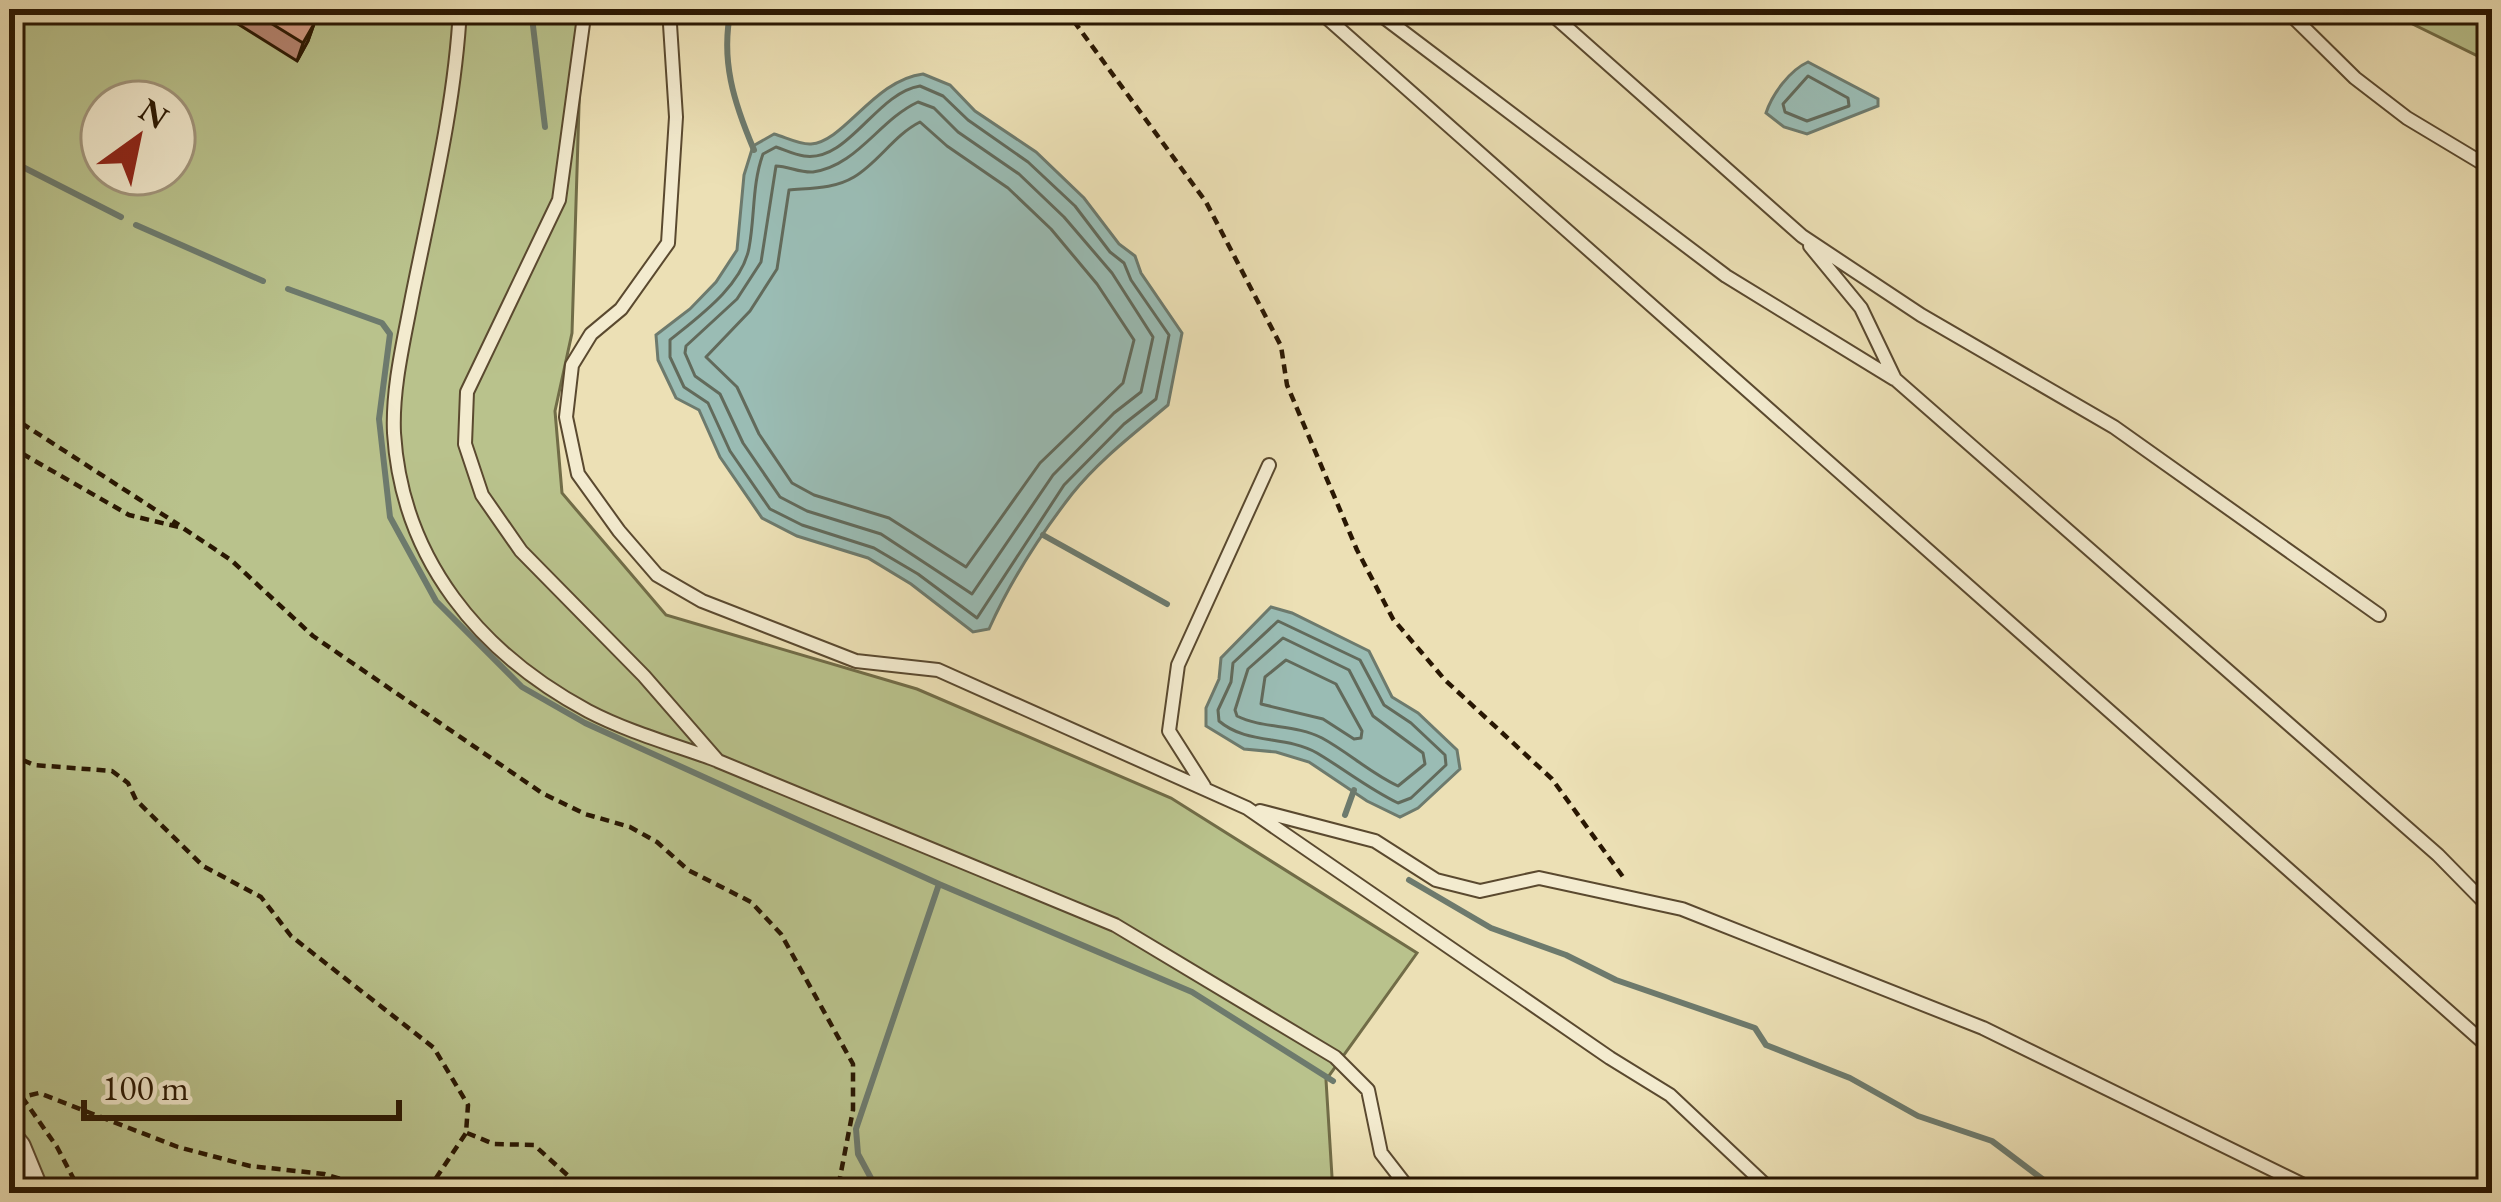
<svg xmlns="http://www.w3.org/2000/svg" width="2501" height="1202" font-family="'EB Garamond',serif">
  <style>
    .green { fill: #b9c28c; stroke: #716c47; stroke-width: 3; fill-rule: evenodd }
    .water { fill: #9abcb4; stroke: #6d7a6d; stroke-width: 3 }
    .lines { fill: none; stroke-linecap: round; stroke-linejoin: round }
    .shore { stroke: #626a5b; stroke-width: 3 }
    .stream { stroke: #6d7a6d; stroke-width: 6 }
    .lane-casing { stroke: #5a492f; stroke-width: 16 }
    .street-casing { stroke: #5a492f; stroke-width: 28 }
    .path { stroke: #291702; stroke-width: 4.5; stroke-dasharray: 9 6; stroke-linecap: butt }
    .lane { stroke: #f3ebcf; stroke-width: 12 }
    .street { stroke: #f3ebcf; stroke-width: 24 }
    .wall { fill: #b88774; stroke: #291702; stroke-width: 3 }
    .shaded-wall { fill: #966e5e; stroke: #291702; stroke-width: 3 }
    .building { fill: #d69d87; stroke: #291702; stroke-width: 3 }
  </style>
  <rect width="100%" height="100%" fill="#ece0b5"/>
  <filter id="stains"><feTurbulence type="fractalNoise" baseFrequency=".00167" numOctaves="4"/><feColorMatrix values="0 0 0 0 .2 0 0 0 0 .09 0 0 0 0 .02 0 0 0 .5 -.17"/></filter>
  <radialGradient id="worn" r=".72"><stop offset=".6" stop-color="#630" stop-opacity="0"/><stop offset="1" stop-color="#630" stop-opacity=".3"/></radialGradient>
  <path class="green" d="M9,9H582L572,333L555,411L562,493L666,615L917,689L1171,798L1417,953L1326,1080L1333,1193H9ZM102,102H174V174H102Z
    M2382,9H2492V56L2484,59Z"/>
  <path class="water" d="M1808,62L1878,99V106L1807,134L1784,127L1766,113C1772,94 1790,70 1808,62Z
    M923,74L950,85L975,111L1036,152L1084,198L1119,244L1135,256L1141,273L1182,333L1168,405C1135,433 1099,460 1072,494C1041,534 1010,582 989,629L973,632L911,584L868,558L797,536L762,518L720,457L699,410L676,398L658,360L656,335L690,309L716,282L737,250L744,175L753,146L774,134C785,137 800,145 811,144C844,142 874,80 923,74Z
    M1271,607L1292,613L1369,651L1392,697L1418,713L1457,750L1460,769L1418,808L1400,817L1367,801L1309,762L1276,752L1244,749L1206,726V708L1219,679L1221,658Z"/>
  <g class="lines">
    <path class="shore" d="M1808,76L1848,98L1849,106L1807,121L1785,112L1783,104Z
      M920,86L943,96L968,120L1028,162L1075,206L1110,252L1124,263L1131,280L1169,335L1156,399L1124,424L1064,485L977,618L918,574L874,548L802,525L770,509L730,451L708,403L684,387L670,357V340C698,317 742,286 749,248C755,216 752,184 763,154L776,147C785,150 795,155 804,156C848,163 876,93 920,86Z
      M918,102L934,108L958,132L1019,174L1064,217L1112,273L1153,337L1141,392L1114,413L1053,475L972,594L881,534L807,511L780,497L743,443L720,394L695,376L685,353L686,346L737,299L761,262L776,166C788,166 800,173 813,172C857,166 879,120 918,102Z
      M920,122L947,146L1008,188L1051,229L1097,284L1134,340L1123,383L1040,463L966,567L889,518L814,495L792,483L759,434L737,387L706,357L750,311L777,269L789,190C811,188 834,189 854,177C879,162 894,135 920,122Z
      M1278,621L1360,660L1384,705L1411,723L1445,755L1446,765L1411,798L1398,803C1369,789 1344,769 1317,753C1285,735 1247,745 1219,721L1218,710L1231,682L1233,663Z
      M1283,638L1349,670L1373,716L1423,753L1425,764L1398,786C1370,773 1348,752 1322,738C1295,724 1263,729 1237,716L1235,710L1248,669Z
      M1286,660L1336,684L1362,731L1361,738L1354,739L1323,719L1261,704L1265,677Z"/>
    <path class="stream" d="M531,9L545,127
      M731,9C720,60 734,103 754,150
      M9,160L121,217
      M136,225L263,281
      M288,289L382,323L390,334L379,419L390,517L436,601L522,687L585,723L939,884L856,1129L858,1154L879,1193
      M1043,535L1167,604
      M1345,815L1354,790
      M1409,880L1491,928L1566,955L1616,980L1755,1028L1766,1045L1850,1078L1918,1116L1992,1141L2061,1193
      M939,884L1192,992L1333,1081"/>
    <defs>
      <path id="lane" d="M460,9C455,106 431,202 412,297C404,340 392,388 394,433C402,560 480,653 588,711C628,732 675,745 716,760
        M585,9L559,200L467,392L465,444L482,495L521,551L644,676L718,761L1115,925L1335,1057L1368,1090L1381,1153L1412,1193
        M669,9L676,117L668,243L621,309L591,334L572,365L566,417L578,474L619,531L657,575L702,601L856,661L938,670L1247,808L1610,1058L1670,1095L1774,1193
        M1317,9L2492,1050
        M1373,9L1726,276L1894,379
        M1546,9L1802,236L1921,315L2114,427L2379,615
        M2285,9L2355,78L2407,118L2492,169
        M1810,246L1861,308L1895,379L2438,855L2492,910
        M1204,786L1169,731L1178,665L1269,465
        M1260,811L1375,841L1436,880L1480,891L1539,878L1682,909L1983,1028L2320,1193"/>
      <path id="street" d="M9,1136L18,1147L37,1193"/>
    </defs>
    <use href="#lane" class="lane-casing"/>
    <use href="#street" class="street-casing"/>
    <path class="path" d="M1065,9L1206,202L1281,346L1287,385L1357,550L1393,619L1445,680L1552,779L1626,881
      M9,415L179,525
      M9,446L129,515L183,528L231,560L313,636L542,793L585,814L630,827L657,842L688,870L751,902L781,934L853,1064V1110L837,1193
      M9,754L34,765L112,771L128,783L136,800L203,866L261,897L291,936L434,1048L468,1105L466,1133L426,1193
      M9,1079L22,1097L39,1093L178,1147L250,1166L324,1174L387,1193
      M22,1097L57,1147L81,1193
      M467,1133L494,1144L534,1145L575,1182L598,1193"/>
    <use href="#lane" class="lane"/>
    <use href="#street" class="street"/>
  </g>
  <path class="wall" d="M214,9H290L314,24L308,41L297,61Z"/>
  <path class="shaded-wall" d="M314,24L308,41L297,61L303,43Z"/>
  <path class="building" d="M248,9H290L314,24L303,43Z"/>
  <rect width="2501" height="1202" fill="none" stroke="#ece0b5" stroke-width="48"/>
  <rect x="12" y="12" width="2477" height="1178" fill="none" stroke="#291702" stroke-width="6"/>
  <rect x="24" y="24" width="2453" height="1154" fill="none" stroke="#291702" stroke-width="3"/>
  <g transform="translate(138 138) rotate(33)"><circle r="57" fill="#f3ebcf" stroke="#a2967d" stroke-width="3"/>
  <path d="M0-9L21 45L0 30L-21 45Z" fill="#8f2418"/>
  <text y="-18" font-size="33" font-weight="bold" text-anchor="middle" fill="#291702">N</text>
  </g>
  <path d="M84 1100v18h315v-18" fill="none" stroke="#291702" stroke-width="6"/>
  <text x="102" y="1100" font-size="36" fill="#291702" stroke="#f3ebcf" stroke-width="9" paint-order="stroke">100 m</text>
  <rect width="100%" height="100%" filter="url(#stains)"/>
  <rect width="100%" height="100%" fill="url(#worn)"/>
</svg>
